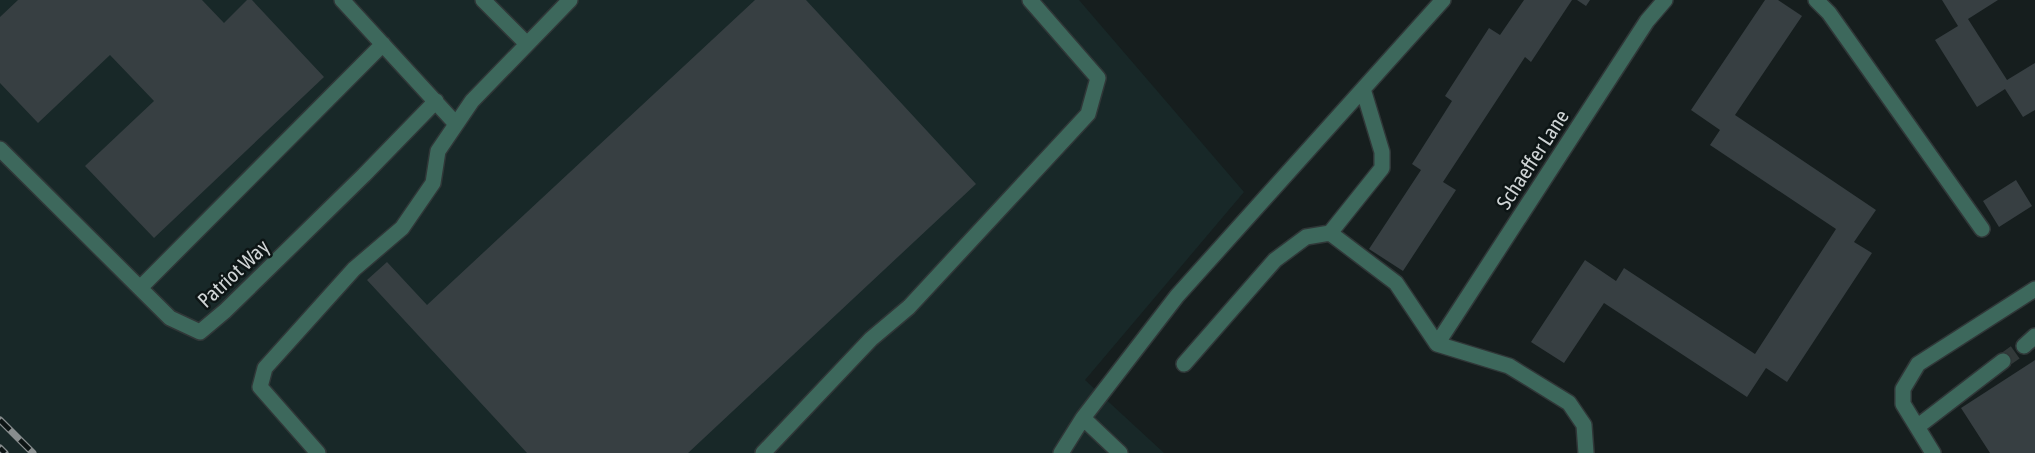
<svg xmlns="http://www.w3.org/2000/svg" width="2035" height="453" font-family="'Asap Condensed',sans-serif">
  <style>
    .built { fill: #182828 }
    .building { fill: #373f42 }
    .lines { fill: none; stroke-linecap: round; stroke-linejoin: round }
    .minor-tunnel { stroke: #323939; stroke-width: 15; stroke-dasharray: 15 8; stroke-linecap: butt }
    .minor-casing { stroke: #303738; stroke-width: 18 }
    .minor { stroke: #3d685c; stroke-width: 15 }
    .rail-casing { stroke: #878d8e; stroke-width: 7 }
    .rail { stroke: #0d1515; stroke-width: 4.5; stroke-dasharray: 14; stroke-linecap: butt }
    .labels { text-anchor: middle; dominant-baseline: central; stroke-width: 5; stroke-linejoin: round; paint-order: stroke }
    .street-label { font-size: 21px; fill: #cfd4d5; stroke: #0d1515 }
  </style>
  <rect width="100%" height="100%" fill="#161e1e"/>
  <path class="built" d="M0,0H1079L1244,192L1085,380L1164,453H0Z"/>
  <path class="building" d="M18,0H202L224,23L247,0H252L324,77L154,238L85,166L154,101L110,55L38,123L0,83V17Z
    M755,0H806L976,184L688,453H527L367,280L387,262L427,305Z
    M1524,0H1572L1531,62L1525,57L1443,182L1456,190L1403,271L1369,249L1421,170L1412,164L1452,101L1445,96L1489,28L1500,35Z
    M1577,0H1590L1586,6Z
    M1765,0H1778L1802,16L1735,115L1876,210L1854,242L1872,253L1787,382L1766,368L1747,397L1604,303L1564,363L1531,342L1585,260L1616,281L1624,268L1755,354L1836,229L1710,145L1720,130L1691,110Z
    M1942,0H1998L1968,19L2007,80L2035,63V110L2023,117L2005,89L1977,107L1935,40L1958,26Z
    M2016,180L2032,206L1999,227L1983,201Z
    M2035,360V453H1990L1961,408Z"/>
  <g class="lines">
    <path class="minor-tunnel" d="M2003,361L2024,346"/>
    <defs>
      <path id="minor" d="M342,0L456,124
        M483,0L527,44
        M1816,0L1829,13L1982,229
        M0,149L170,318L200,332L225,311L364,175L436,101
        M1330,233L1382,168V152L1363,89
        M140,288L383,44
        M1437,344L1647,21L1665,0
        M2024,346L2035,336
        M1184,364L1275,260L1306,237L1330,233L1396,283L1437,344L1509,366L1569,403L1584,425L1586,453
        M1083,418L1177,296L1443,0
        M1917,427L2003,361
        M318,453L260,387L265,368L354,269L402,228L433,183L438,151L472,101L570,0
        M763,453L871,339L909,307L1088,114L1098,78L1030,0
        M1061,453L1083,418L1120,453
        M1933,453L1903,404V389L1918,364L2035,289"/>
    </defs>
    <use href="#minor" class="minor-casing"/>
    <use href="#minor" class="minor"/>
    <defs>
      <path id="rail" d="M0,420L33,453
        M0,448L5,453"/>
    </defs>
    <use href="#rail" class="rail-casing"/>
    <use href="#rail" class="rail"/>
  </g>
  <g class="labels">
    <g class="street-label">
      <text transform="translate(1532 159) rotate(-57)">Schaeffer Lane</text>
      <text transform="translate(233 273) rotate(-43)">Patriot Way</text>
    </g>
  </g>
</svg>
